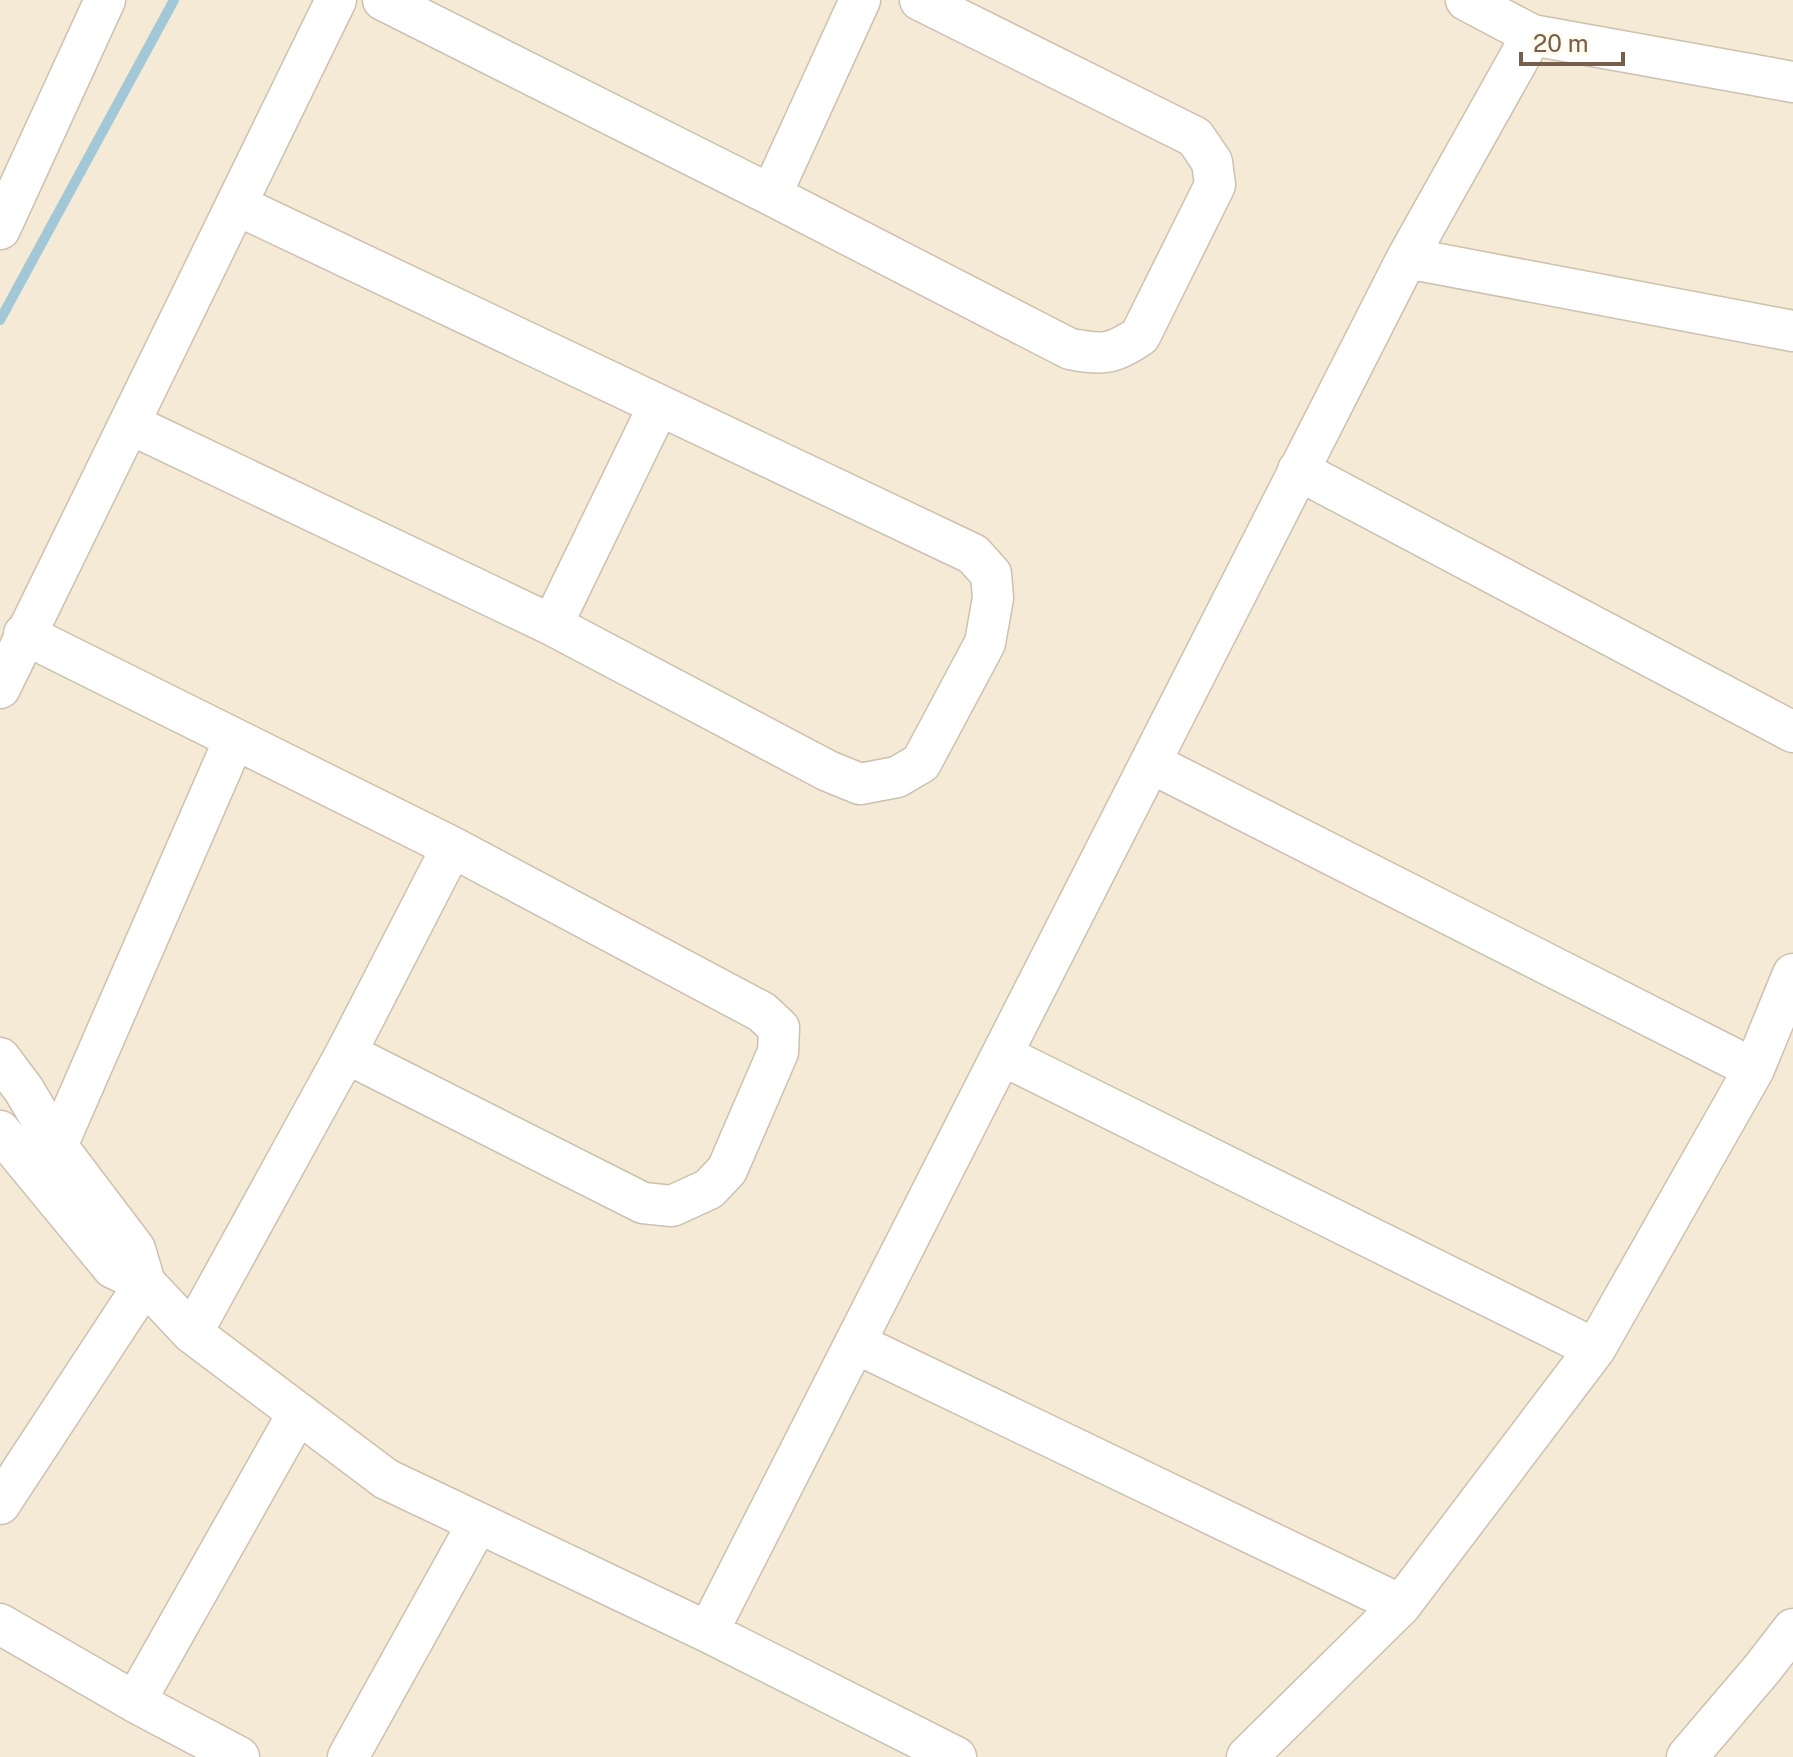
<svg xmlns="http://www.w3.org/2000/svg" width="1793" height="1757" font-family="'Public Sans',sans-serif">
  <style>
    .residential { fill: #f4ead6 }
    .lines { fill: none; stroke-linecap: round; stroke-linejoin: round }
    .stream { stroke: #a2c8d7; stroke-width: 10 }
    .minor-casing { stroke: #cec0ae; stroke-width: 43 }
    .minor { stroke: #fff; stroke-width: 40 }
  </style>
  <rect width="100%" height="100%" fill="#fcf7e8"/>
  <path class="residential" d="M0,0H1793V1757H0Z"/>
  <g class="lines">
    <path class="stream" d="M0,320L174,0"/>
    <defs>
      <path id="minor" d="M383,0L771,195L1070,349C1103,355 1112,355 1140,336L1215,185L1212,162L1195,137L920,0
        M1466,0L1532,35L1793,82
        M771,195L860,0
        M0,229L105,0
        M1407,258L1793,331
        M130,424L552,625L828,771L860,784L897,777L921,763L985,643L993,598L991,574L973,554L237,205
        M1298,470L1793,732
        M552,625L659,405
        M24,634L452,847L762,1012L779,1028L778,1052L727,1170L709,1189L672,1206L643,1203L346,1053
        M0,688L336,0
        M1151,763L1754,1069L1793,974
        M1002,1055L1595,1349L1754,1069
        M0,1058L24,1090L57,1146L135,1249L145,1283L0,1504
        M0,1131L113,1268L145,1283L192,1333L386,1479L708,1632L956,1757
        M40,1158L57,1146L234,740
        M192,1333L346,1053L452,847
        M855,1343L1401,1605L1595,1349
        M0,1624L135,1702L239,1757
        M708,1632L1407,258L1532,35
        M135,1702L298,1413
        M348,1757L478,1523
        M1247,1757L1401,1605
        M1687,1757L1762,1669L1793,1629"/>
    </defs>
    <use href="#minor" class="minor-casing"/>
    <use href="#minor" class="minor"/>
  </g>
  <path d="M1521 52v12h102v-12" fill="none" stroke="#76604c" stroke-width="4"/>
  <text x="1533" y="52" font-size="24" fill="#76604c" stroke="#fffaee" stroke-width="6" paint-order="stroke">20 m</text>
</svg>
